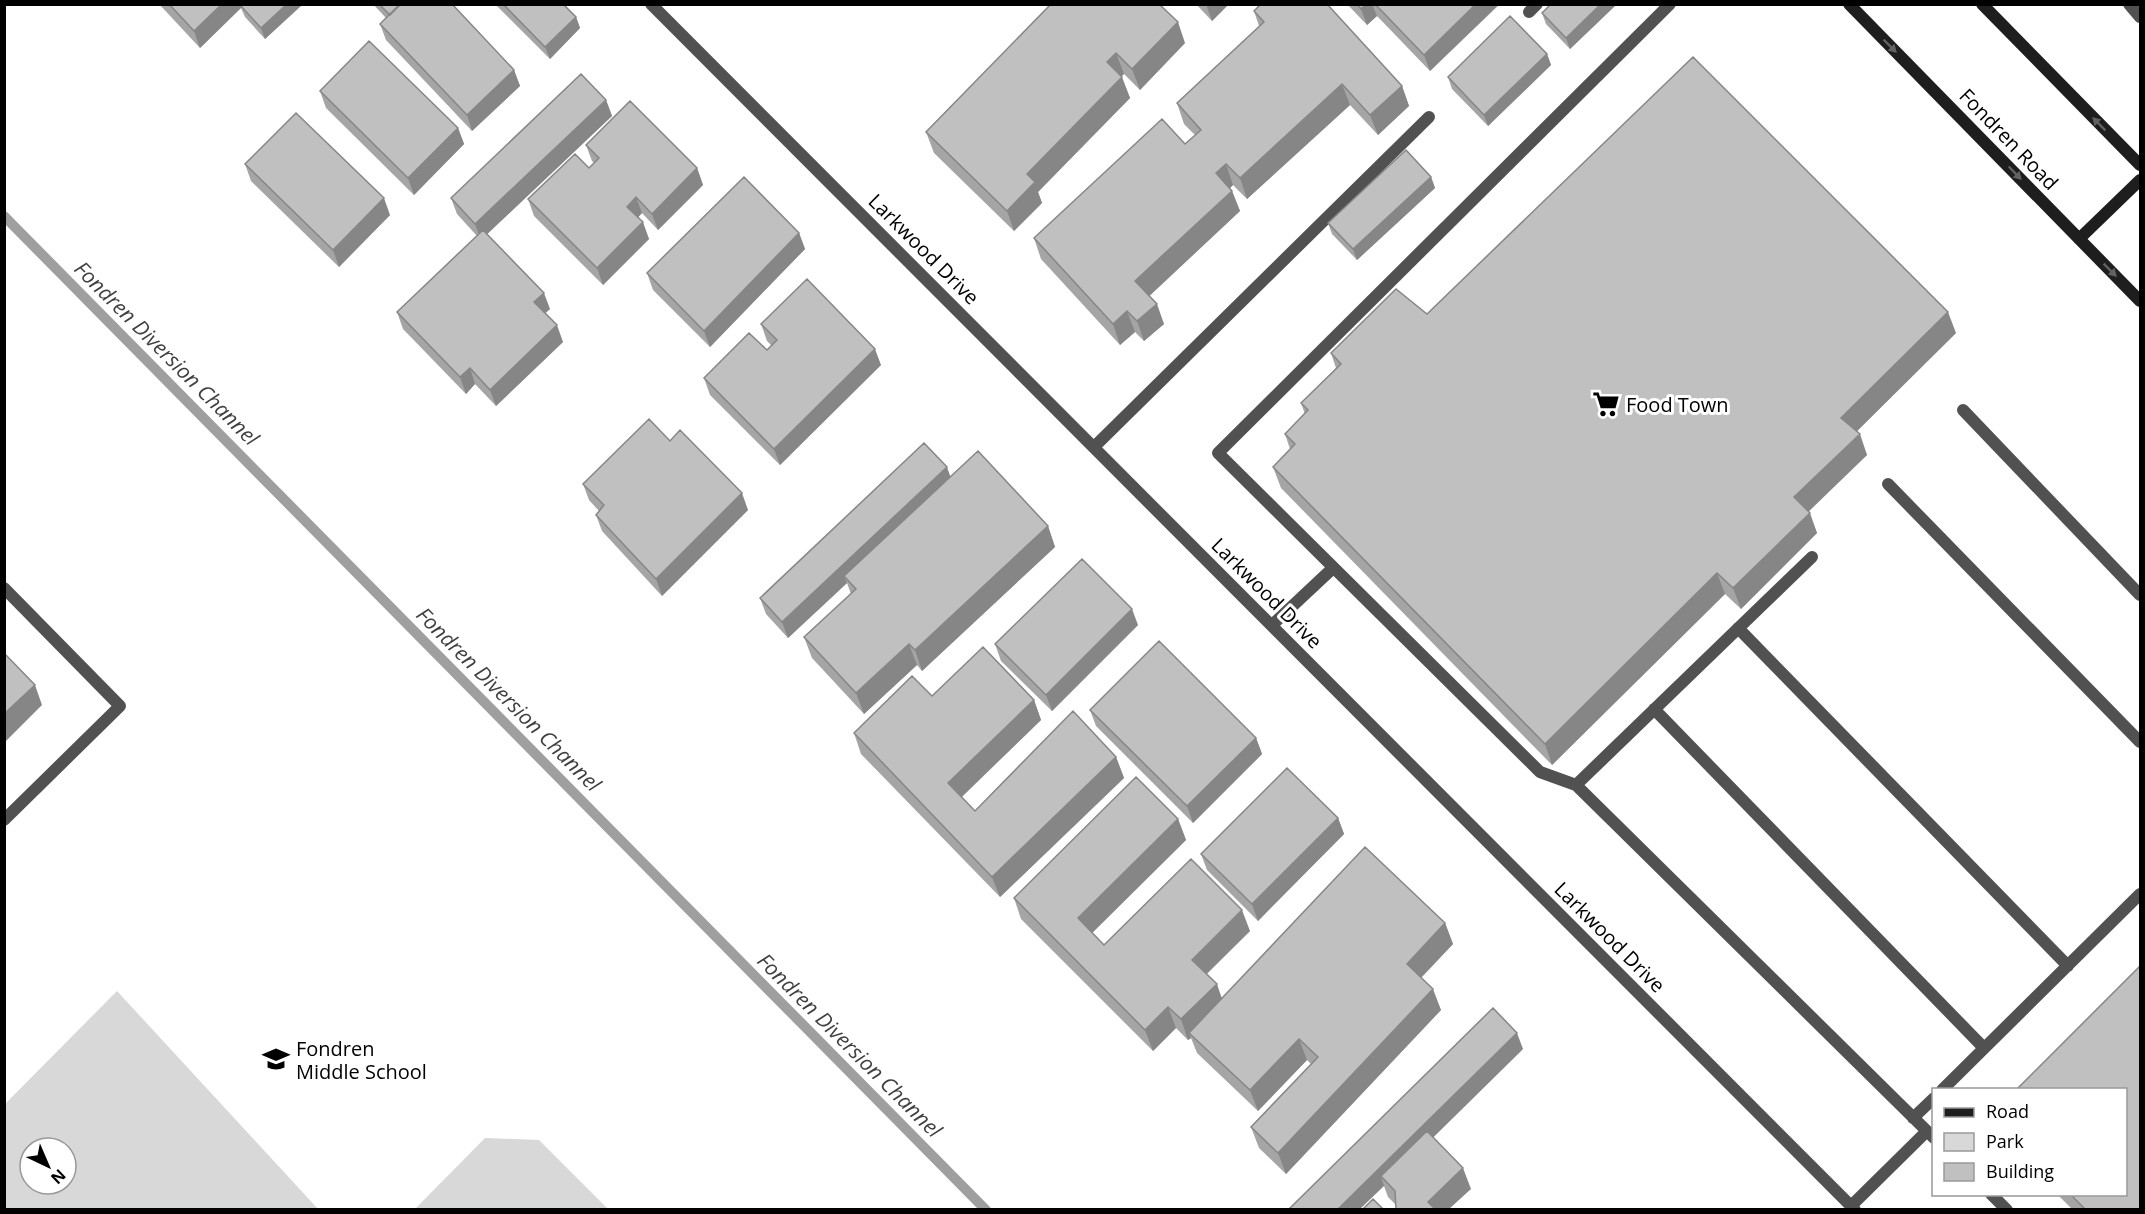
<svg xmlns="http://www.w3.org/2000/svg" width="2145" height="1214" font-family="'Open Sans',sans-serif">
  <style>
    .green { fill: #d8d8d8; fill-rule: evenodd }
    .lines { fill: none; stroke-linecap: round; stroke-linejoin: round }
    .stream { stroke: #9f9f9f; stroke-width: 10 }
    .lane { stroke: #515151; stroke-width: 12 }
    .street { stroke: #515151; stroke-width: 12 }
    .secondary { stroke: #1e1e1e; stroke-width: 12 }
    .wall { fill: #a5a5a5 }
    .shaded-wall { fill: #868686 }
    .building { fill: #c0c0c0; stroke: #868686; stroke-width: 1.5 }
    .oneway { fill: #626262 }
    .labels { text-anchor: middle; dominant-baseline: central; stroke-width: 6; stroke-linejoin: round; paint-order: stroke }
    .street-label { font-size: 20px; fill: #000; stroke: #fff }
    .poi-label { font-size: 20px; fill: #000; stroke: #fff; text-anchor: start }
    .water-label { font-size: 21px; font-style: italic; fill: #404040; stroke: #fff }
  </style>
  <rect width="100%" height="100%" fill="#fff"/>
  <path class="green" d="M117,991L318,1209H5V1104ZM30,1148H66V1184H30Z
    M485,1138L539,1140L608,1209H415Z"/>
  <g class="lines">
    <path class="stream" d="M4,216L986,1210"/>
    <path class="lane" d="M1670,4L1218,453L1540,772L1576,785L1934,1138
      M2129,4L2140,17
      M1529,12L1537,4
      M1963,410L2140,595
      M1094,447L1429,117
      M1888,484L2140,742
      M4,588L120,706L4,820
      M1272,625L1333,568
      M1738,628L2068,966
      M1654,709L1984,1048
      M1576,785L1812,557
      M1942,1090L2140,894
      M1913,1118L1934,1098
      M1991,1194L2007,1210
      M1851,1206L1927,1131"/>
    <path class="street" d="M651,4L1855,1210"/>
    <path class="secondary" d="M1849,4L2140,301
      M1982,4L2140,165
      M2079,239L2140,180"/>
  </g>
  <path class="wall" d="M159,4H303L265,39L245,17L241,8L200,48Z
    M373,4H452L514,70L520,86L472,131L386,40L380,24L386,18Z
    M495,4H563L576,17L580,28L550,59Z
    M1051,4L1185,43L1140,90L1124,74L1121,76L1130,98L1038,192L1042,203L1014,231L934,153L926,132Z
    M1196,4H1229L1212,21Z
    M1347,4L1499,5L1430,71L1377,16L1367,25Z
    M1617,4L1570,49L1546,24L1542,13Z
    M1254,11L1402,86L1409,106L1378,135L1350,105L1247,199L1233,185L1230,188L1232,191L1240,211L1149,296L1164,324L1144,341L1135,332L1120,345L1041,259L1034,238L1185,144L1195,135L1184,124L1177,103L1259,26Z
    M1547,54L1551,65L1488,126L1452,89L1448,77Z
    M320,91L458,128L464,144L414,195L326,108Z
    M606,100L612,116L487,234L550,309L545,313L563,342L496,406L475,384L466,394L403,329L397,312L477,236L457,214L451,198Z
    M586,145L697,168L703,185L658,230L642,213L638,217L649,239L603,285L534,216L528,199L589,168L594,163L592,161Z
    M245,164L390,215L339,267L251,181Z
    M1431,177L1435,188L1357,260L1332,234L1328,223Z
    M799,233L805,249L710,347L653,290L647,273Z
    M1427,314L1956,333L1857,431L1867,455L1808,511L1817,533L1741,609L1725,594L1552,765L1281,488L1273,467L1290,449L1285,434L1305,414L1301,403L1336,368L1331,353Z
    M761,324L881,365L780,465L710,395L704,378L767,350L772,346L767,341Z
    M670,441L748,510L662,596L602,531L596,515L599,511L589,500L583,484Z
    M950,477L1048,526L1055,547L922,671L917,665L864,714L812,658L804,637L851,594L847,583L788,638L766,614L760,598Z
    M1138,625L1052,711L1001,661L995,644Z
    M932,696L1034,700L1041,720L962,797L975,811L1116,757L1124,778L1000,897L861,754L854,733Z
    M1090,710L1256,738L1262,754L1193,823L1096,726Z
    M1338,818L1344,834L1258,921L1207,870L1201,854Z
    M1178,819L1186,840L1092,933L1104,945L1250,931L1207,974L1222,998L1445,923L1453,944L1421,978L1441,1010L1286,1174L1259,1148L1251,1127L1311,1064L1307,1060L1258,1111L1197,1053L1191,1038L1188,1040L1176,1028L1153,1051L1021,919L1014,898Z
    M1523,1049L1433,1137L1471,1189L1396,1205L1388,1197L1384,1186L1289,1209Z
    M2057,1194H2126L2140,1209H2072Z"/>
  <path class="shaded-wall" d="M222,4H245L200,48L194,31Z
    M287,4H303L265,39L261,28Z
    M1206,4H1229L1212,21Z
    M1366,4H1372L1377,16L1367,25L1361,9Z
    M1476,4H1499L1430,71L1424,55Z
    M1601,4H1617L1570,49L1566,38Z
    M576,17L580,28L550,59L545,47Z
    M1178,22L1185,43L1140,90L1132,69Z
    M1116,53L1124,74L1115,83L1107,62Z
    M1547,54L1551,65L1488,126L1484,115Z
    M514,70L520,86L472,131L467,115Z
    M1122,77L1130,98L1038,192L1042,203L1014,231L1007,211L1027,174Z
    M1342,84L1350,105L1247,199L1240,178Z
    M1402,86L1409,106L1378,135L1370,115Z
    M606,100L612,116L481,240L475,224Z
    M458,128L464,144L414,195L408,178Z
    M1226,164L1233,185L1224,194L1216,173Z
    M697,168L703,185L658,230L652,214Z
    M1431,177L1435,188L1357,260L1353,249Z
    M1232,191L1240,211L1143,302L1135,281Z
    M636,197L642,213L633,223L627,207Z
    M384,198L390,215L339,267L333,250Z
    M643,222L649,239L603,285L597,268Z
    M799,233L805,249L710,347L704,331Z
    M544,293L550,309L540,318L534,302Z
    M1157,304L1164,324L1144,341L1137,321Z
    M1127,311L1135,332L1120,345L1113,324Z
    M1948,312L1956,333L1849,439L1841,418Z
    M557,325L563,342L496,406L490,390Z
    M875,349L881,365L780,465L774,449Z
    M470,368L475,384L466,394L460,377Z
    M1860,434L1867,455L1802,518L1794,497Z
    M947,467L953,484L844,576L847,583L788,638L782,622Z
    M742,493L748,510L662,596L656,579Z
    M1810,513L1817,533L1741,609L1733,588Z
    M1048,526L1055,547L922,671L915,650Z
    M1717,573L1725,594L1552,765L1545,744Z
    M1132,609L1138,625L1052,711L1046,695Z
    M909,644L917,665L864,714L856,693Z
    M35,685L42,705L4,743V714Z
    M1034,700L1041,720L955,803L948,783Z
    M1256,738L1262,754L1193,823L1187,806Z
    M1116,757L1124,778L1000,897L992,877Z
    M1338,818L1344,834L1258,921L1252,904Z
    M1178,819L1186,840L1086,939L1078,918Z
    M1242,910L1250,931L1200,980L1192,960Z
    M1445,923L1453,944L1414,985L1407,964Z
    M1217,984L1224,1005L1189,1033L1191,1038L1188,1040L1181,1019Z
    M1433,989L1441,1010L1286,1174L1278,1153Z
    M1168,1007L1176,1028L1153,1051L1145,1030Z
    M1517,1033L1523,1049L1387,1183L1381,1176L1384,1186L1360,1209H1338Z
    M1299,1039L1307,1060L1258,1111L1250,1090Z
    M1463,1168L1471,1189L1449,1209H1431L1428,1202Z"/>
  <path class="building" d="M169,4H222L194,31Z
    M242,4H287L261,28L241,6Z
    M379,4H401L390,15Z
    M400,4H452L514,70L467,115L380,24Z
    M503,4H563L576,17L545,47Z
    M1051,4H1159L1178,22L1132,69L1116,53L1107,62L1122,77L1027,174L1035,182L1007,211L926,132Z
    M1261,4H1327L1402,86L1370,115L1342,84L1240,178L1226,164L1216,173L1232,191L1135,281L1157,304L1137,321L1127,311L1113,324L1034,238L1162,119L1185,144L1201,130L1177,103L1264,22L1254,11Z
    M1357,4H1366L1361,9Z
    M1375,4H1476L1424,55Z
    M1551,4H1601L1566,38L1542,13Z
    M1510,16L1547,54L1484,115L1448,77Z
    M369,41L458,128L408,178L320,91Z
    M1693,57L1948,312L1841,418L1860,434L1794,497L1810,513L1733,588L1717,573L1545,744L1273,467L1295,444L1285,434L1308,410L1301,403L1341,364L1331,353L1396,289L1427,314Z
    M581,74L606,100L475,224L451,198Z
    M630,101L697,168L652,214L636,197L627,207L643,222L597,268L528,199L575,154L589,168L599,158L586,145Z
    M296,113L384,198L333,250L245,164Z
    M1406,150L1431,177L1353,249L1328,223Z
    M744,177L799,233L704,331L647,273Z
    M483,230L544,293L534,302L557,325L490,390L470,368L460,377L397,312Z
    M807,279L875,349L774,449L704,378L749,333L767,350L777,340L761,324Z
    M649,419L670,441L680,430L742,493L656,579L596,515L604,505L583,484Z
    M924,443L947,467L782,622L760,598Z
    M978,451L1048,526L915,650L909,644L856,693L804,637L856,589L844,576Z
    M1082,559L1132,609L1046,695L995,644Z
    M1159,641L1256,738L1187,806L1090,710Z
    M983,647L1034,700L948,783L975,811L1073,711L1116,757L992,877L854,733L912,676L932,696Z
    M4,653L35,685L4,714Z
    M1287,768L1338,818L1252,904L1201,854Z
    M1136,777L1178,819L1078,918L1104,945L1191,859L1242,910L1192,960L1217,984L1181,1019L1168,1007L1145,1030L1014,898Z
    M1365,847L1445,923L1407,964L1433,989L1278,1153L1251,1127L1318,1057L1299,1039L1250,1090L1189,1033Z
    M2140,966V1209H2085L2070,1194H2126V1089H2017Z
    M1493,1008L1517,1033L1338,1209H1289Z
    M1427,1131L1463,1168L1428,1202L1435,1209H1396L1395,1191L1381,1176Z
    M1373,1199L1383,1209H1363Z"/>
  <defs><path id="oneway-solid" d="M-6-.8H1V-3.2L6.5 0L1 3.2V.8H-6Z" transform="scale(1.5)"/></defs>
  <g class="oneway">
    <use href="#oneway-solid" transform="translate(1890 46) rotate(45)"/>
    <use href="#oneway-solid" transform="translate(2099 124) rotate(-135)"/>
    <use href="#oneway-solid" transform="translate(2015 173) rotate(46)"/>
    <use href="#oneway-solid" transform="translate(2110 270) rotate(45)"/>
  </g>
  <defs>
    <symbol id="supermarket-bare" viewBox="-9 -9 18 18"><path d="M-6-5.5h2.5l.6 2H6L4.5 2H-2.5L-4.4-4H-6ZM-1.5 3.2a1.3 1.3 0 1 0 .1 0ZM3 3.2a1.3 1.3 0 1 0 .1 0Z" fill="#000" stroke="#fff" stroke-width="2.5" paint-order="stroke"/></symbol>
    <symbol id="school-bare" viewBox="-9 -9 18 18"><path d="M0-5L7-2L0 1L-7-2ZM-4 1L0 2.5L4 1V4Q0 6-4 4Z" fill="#000" stroke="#fff" stroke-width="2.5" paint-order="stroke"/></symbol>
  </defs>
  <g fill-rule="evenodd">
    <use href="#supermarket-bare" x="1587" y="385" width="38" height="38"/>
    <use href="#school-bare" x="257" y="1040" width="38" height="38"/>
  </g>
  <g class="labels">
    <g class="street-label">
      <text transform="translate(2009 139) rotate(46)">Fondren Road</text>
      <text transform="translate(924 249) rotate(45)">Larkwood Drive</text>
      <text transform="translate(1267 593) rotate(45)">Larkwood Drive</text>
      <text transform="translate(1610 937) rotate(45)">Larkwood Drive</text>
    </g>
    <g class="poi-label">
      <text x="1626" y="404">Food Town</text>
      <text x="296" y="1048">Fondren<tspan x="296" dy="23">Middle School</tspan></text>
    </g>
    <g class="water-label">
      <text transform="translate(167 353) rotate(45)">Fondren Diversion Channel</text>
      <text transform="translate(509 699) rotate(45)">Fondren Diversion Channel</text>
      <text transform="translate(850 1045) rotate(45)">Fondren Diversion Channel</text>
    </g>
  </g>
  <rect width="2145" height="1214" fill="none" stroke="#000000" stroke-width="12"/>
  <rect x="1932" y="1088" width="195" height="108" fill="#ffffff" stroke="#999999" stroke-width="1.5"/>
  <rect x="1944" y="1108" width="30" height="9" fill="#1e1e1e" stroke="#999999" stroke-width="1.5"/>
  <text x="1986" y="1118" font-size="18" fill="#000000">Road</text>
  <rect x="1944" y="1133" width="30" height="18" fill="#d8d8d8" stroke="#999999" stroke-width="1.5"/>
  <text x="1986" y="1148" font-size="18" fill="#000000">Park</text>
  <rect x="1944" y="1163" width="30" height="18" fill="#c0c0c0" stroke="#999999" stroke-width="1.5"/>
  <text x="1986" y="1178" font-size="18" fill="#000000">Building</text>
  <g transform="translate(48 1166) rotate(136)"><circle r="28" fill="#ffffff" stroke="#999999" stroke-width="1.5"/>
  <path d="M0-4.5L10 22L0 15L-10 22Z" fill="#000000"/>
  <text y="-9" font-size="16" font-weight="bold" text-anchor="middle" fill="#000000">N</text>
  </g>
</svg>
